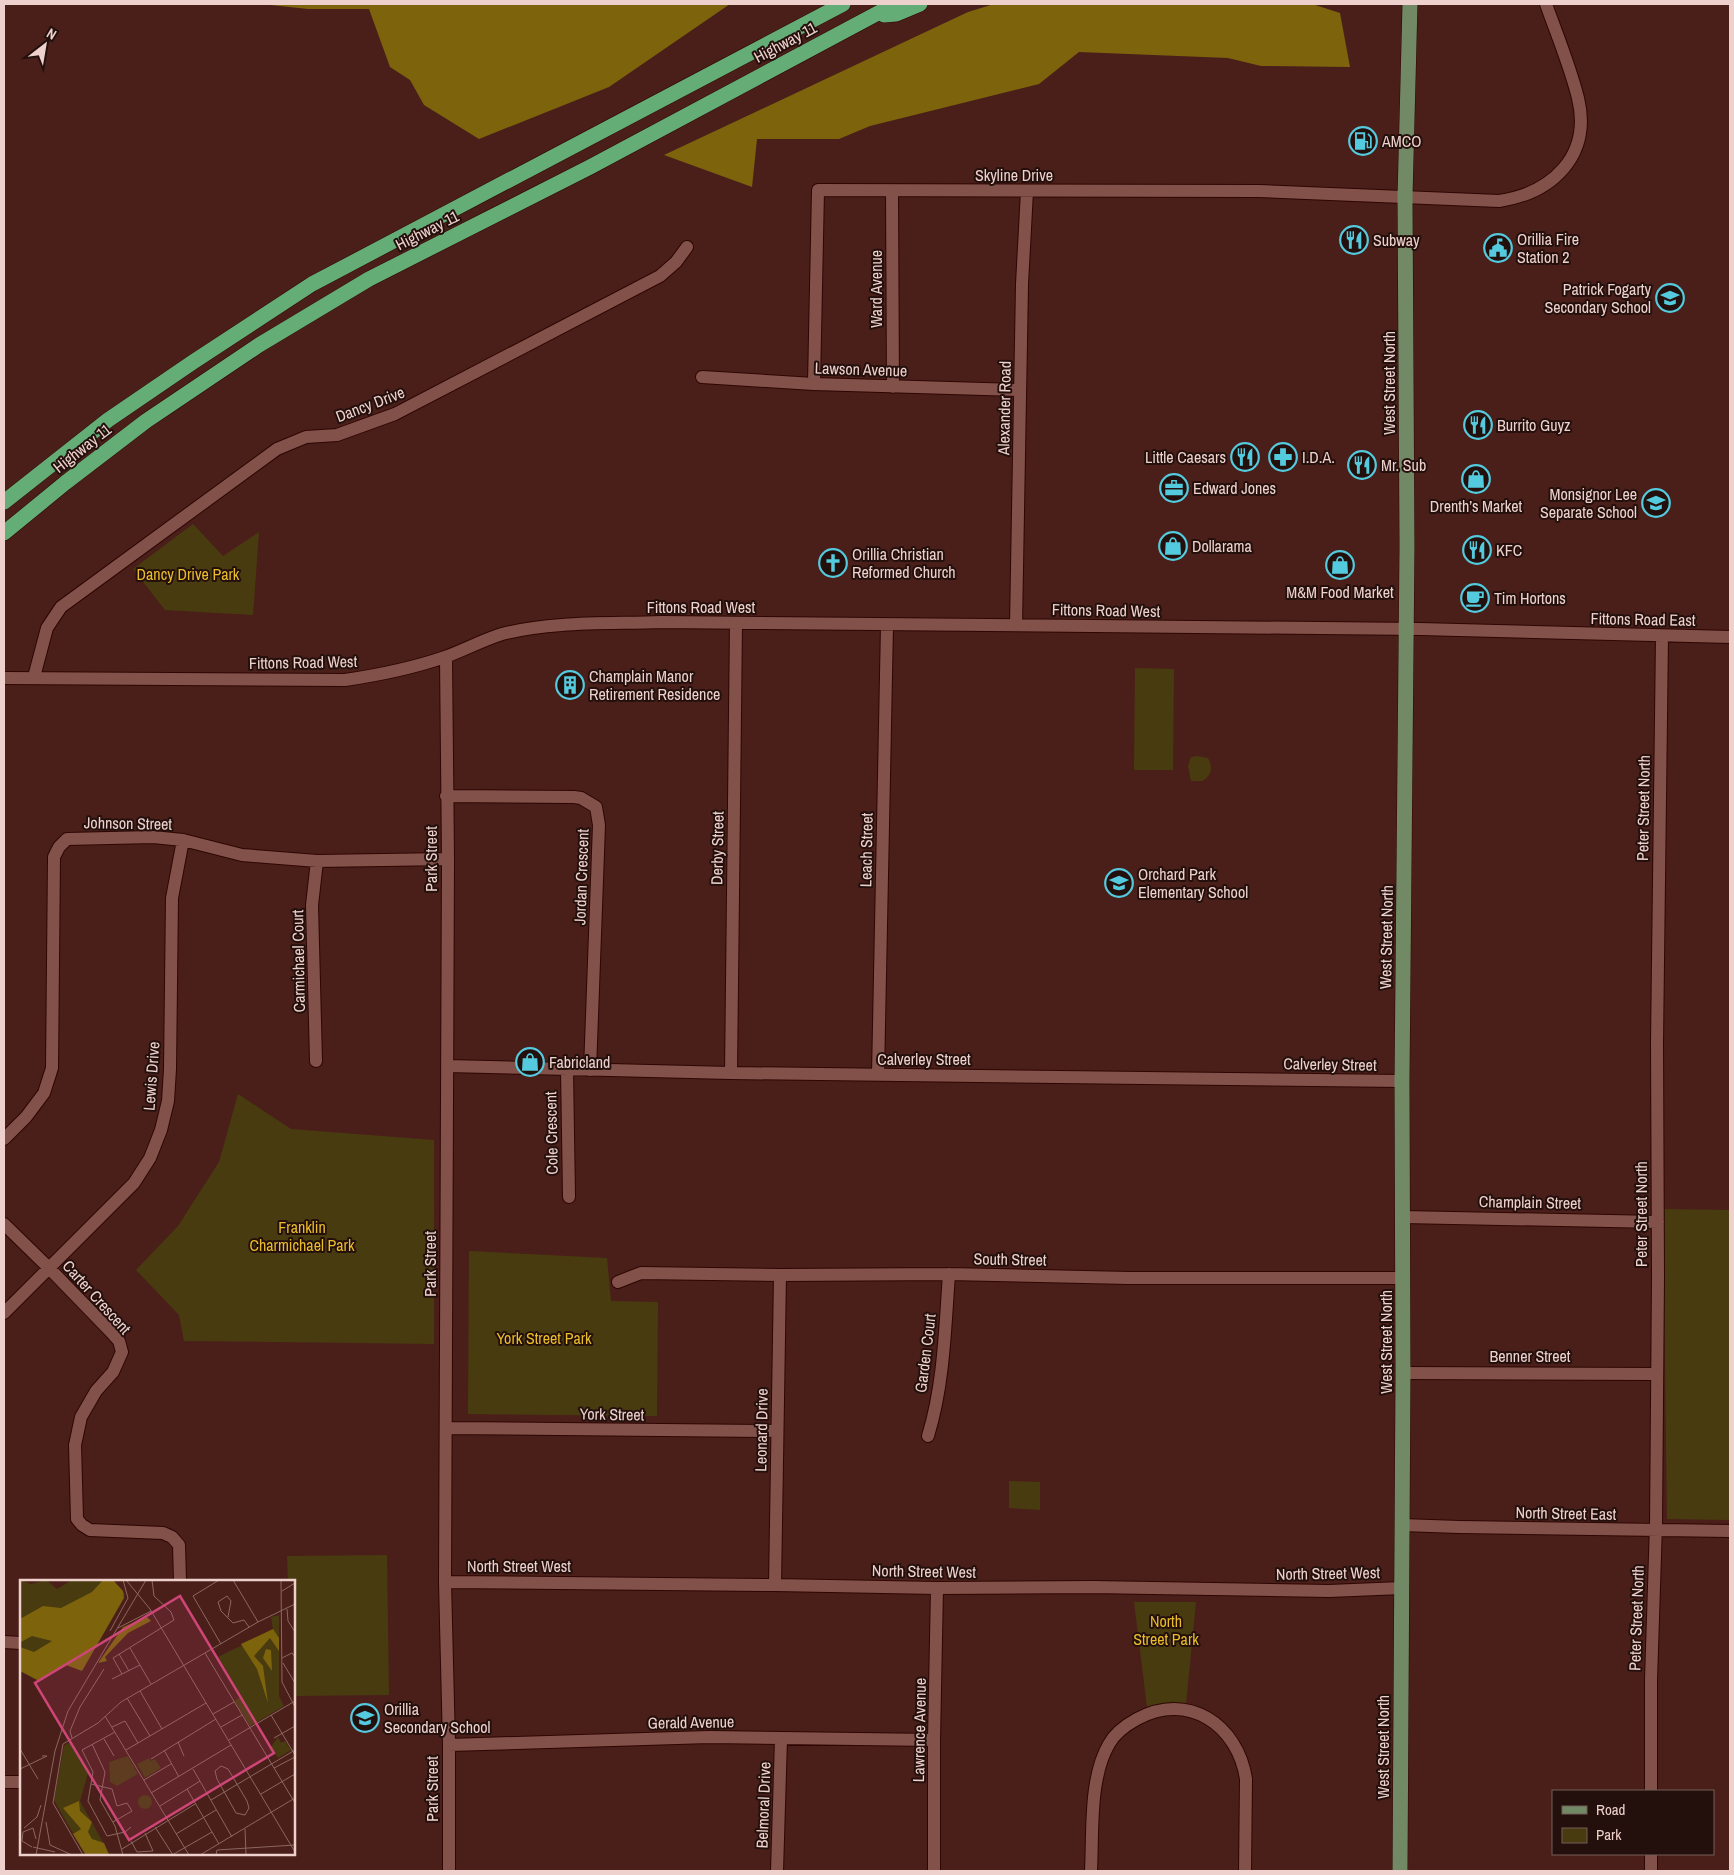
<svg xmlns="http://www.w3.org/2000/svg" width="1734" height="1875" font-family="'Archivo Narrow',sans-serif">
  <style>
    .green { fill: #493b10 }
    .forest { fill: #7c630c }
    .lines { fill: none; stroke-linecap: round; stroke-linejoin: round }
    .minor-casing { stroke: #2e0603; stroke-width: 14 }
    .major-casing { stroke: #2e0603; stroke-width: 16 }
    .highway-casing { stroke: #2e0603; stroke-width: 16 }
    .minor { stroke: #82524a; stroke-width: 12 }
    .major { stroke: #718964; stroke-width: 15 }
    .highway { stroke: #65ad76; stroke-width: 15 }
    .labels { text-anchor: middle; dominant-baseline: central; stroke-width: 4; stroke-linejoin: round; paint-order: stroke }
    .street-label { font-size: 16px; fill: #eed1cc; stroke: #23100d }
    .poi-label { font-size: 16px; fill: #eed1cc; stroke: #23100d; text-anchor: start }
    .park-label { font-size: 16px; fill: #eabd29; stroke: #23100d }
    .inset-road { fill: none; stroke: #8c6661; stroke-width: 1 }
    .view { fill: #cd4677; fill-opacity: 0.15; stroke: #cd4677; stroke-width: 2.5 }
    .inset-edge { fill: none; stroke: #eed1cc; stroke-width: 2.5 }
  </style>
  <rect width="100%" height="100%" fill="#4a1f19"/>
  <path class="green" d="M193,524L223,556L259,532L253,615L165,610L133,569Z
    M1135,668L1174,669L1173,770H1134Z
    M1197,756L1208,758C1213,767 1212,776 1202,781H1191L1188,766L1191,757Z
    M238,1094L291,1129L434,1140V1344L184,1341L179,1315L136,1270L178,1226L219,1162Z
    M1663,1209L1730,1210V1520L1667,1519Z
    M469,1251L607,1258L611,1301L658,1302L657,1416L468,1414Z
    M1009,1481L1040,1482V1510L1009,1508Z
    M387,1555L389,1695L294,1696V1581H288L287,1556Z
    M1134,1602H1196L1186,1704L1147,1707Z"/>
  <path class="forest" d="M261,4H730L609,87L479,139L424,105L410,80L390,67L369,9H308Z
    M994,4H1312L1340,13L1350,67L1261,66L1228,58L1079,52L1039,84L870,126L839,139H757L752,187L664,155L968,12Z"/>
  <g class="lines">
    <defs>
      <path id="minor" d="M892,191L893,387
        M702,377L814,384L1020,390
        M814,384L818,190L1259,191L1499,201C1552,193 1592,156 1578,98C1570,66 1557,35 1546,4
        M1016,625L1022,284L1027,191
        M446,657L448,859L445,1582L449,1745V1871
        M34,677L47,628L61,607L277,449L306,437L337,435L395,414L660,276L676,262L687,247
        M4,678L345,680C379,675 413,668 445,657C464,650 483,640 502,634C553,621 609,624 661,622L1420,629L1730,637
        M446,796L574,797L581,798L596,807L599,825L590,1070
        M316,1061L312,905L317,861
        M447,1066L731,1073L1402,1081
        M567,1069L569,1197
        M731,1073L736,623
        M878,1075L887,625
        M4,1139L26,1117L44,1093L52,1068L54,857L59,847L67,839L153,837L183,840L242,855L317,861L448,859
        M1403,1217L1658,1222
        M4,1224L49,1268L111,1332L119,1341L122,1352L113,1372L96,1391L81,1417L75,1445L77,1519L82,1525L90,1530L163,1533L172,1537L179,1545L180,1581
        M618,1282L641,1273L780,1275L949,1274L1129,1278H1403
        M4,1313L134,1183L150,1158L161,1130L168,1101L170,1069L172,898L183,840
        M1403,1373L1657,1374
        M446,1428L777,1431
        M928,1436C944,1384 945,1328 949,1274
        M1402,1525L1459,1527L1730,1531
        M445,1582L775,1585L937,1588L1092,1587L1329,1591L1402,1588
        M775,1585L780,1275
        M4,1642L21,1643
        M449,1745L709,1737L934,1740
        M4,1782H21
        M1651,1791V1680L1656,1524L1658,1277L1657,1043L1662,636
        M1651,1854V1871
        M777,1871L781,1739
        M934,1871V1740L937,1588
        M1091,1871C1093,1832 1089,1778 1109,1744C1115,1733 1126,1725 1137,1719C1188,1691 1238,1725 1246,1779L1245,1871"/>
      <path id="major" d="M1400,1871L1403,1373L1402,1081L1407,546L1405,197L1410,4"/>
      <path id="highway" d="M884,15L896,14L920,4
        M4,502L108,420L193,362L312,284L843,4
        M4,533L65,483L146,421L259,345L369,279L590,167L895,4"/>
    </defs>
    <use href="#minor" class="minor-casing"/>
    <use href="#major" class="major-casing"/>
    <use href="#highway" class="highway-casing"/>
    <use href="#minor" class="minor"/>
    <use href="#major" class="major"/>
    <use href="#highway" class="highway"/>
  </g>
  <defs>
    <symbol id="fuel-ring" viewBox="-11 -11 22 22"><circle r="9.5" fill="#23100d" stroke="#54cade" stroke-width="1.5"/><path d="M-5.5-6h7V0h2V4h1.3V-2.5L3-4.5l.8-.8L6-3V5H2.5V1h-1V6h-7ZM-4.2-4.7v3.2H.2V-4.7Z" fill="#54cade"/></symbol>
    <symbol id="restaurant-ring" viewBox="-11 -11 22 22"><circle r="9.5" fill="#23100d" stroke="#54cade" stroke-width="1.5"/><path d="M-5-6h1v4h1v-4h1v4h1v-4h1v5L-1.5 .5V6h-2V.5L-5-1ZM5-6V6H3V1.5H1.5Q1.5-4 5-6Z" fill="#54cade"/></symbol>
    <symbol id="civic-ring" viewBox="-11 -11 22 22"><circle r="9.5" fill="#23100d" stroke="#54cade" stroke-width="1.5"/><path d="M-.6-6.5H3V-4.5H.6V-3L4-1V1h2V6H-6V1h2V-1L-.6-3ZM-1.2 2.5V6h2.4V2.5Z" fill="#54cade"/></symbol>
    <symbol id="school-ring" viewBox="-11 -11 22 22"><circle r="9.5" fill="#23100d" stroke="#54cade" stroke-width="1.5"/><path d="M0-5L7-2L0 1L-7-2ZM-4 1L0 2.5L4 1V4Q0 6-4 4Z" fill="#54cade"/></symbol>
    <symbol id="pharmacy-ring" viewBox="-11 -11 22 22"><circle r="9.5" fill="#23100d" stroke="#54cade" stroke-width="1.5"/><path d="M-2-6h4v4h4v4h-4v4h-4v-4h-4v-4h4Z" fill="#54cade"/></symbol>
    <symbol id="shop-ring" viewBox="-11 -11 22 22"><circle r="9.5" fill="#23100d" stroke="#54cade" stroke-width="1.5"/><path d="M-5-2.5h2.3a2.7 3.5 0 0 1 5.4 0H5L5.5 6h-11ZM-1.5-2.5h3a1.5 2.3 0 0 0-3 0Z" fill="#54cade"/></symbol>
    <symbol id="office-ring" viewBox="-11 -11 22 22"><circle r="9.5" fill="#23100d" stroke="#54cade" stroke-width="1.5"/><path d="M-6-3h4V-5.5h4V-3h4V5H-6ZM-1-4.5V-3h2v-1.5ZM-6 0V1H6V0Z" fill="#54cade"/></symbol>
    <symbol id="church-ring" viewBox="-11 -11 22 22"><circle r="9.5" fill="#23100d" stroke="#54cade" stroke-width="1.5"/><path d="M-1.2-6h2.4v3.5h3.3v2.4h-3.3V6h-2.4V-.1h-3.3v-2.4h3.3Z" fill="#54cade"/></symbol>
    <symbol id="cafe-ring" viewBox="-11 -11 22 22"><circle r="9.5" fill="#23100d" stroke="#54cade" stroke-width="1.5"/><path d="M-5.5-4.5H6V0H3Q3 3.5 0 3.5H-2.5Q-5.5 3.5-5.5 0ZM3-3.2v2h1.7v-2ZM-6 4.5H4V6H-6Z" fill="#54cade"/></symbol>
    <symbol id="building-ring" viewBox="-11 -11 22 22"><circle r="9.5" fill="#23100d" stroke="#54cade" stroke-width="1.5"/><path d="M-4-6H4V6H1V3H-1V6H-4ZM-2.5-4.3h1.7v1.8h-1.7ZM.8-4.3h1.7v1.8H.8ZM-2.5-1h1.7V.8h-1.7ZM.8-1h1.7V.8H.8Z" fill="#54cade"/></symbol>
  </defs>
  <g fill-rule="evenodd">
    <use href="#fuel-ring" x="1347" y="125" width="32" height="32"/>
    <use href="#restaurant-ring" x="1338" y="224" width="32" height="32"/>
    <use href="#civic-ring" x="1482" y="232" width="32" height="32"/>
    <use href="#school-ring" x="1654" y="282" width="32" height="32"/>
    <use href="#restaurant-ring" x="1462" y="409" width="32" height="32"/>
    <use href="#restaurant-ring" x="1229" y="441" width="32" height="32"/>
    <use href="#pharmacy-ring" x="1267" y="441" width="32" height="32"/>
    <use href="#restaurant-ring" x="1346" y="449" width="32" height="32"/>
    <use href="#shop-ring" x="1460" y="463" width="32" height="32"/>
    <use href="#office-ring" x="1158" y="472" width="32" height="32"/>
    <use href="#school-ring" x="1640" y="487" width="32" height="32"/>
    <use href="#shop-ring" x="1157" y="530" width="32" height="32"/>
    <use href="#restaurant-ring" x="1461" y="534" width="32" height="32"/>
    <use href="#church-ring" x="817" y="547" width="32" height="32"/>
    <use href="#shop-ring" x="1324" y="549" width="32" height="32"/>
    <use href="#cafe-ring" x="1459" y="582" width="32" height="32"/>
    <use href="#building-ring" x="554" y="669" width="32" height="32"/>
    <use href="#school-ring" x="1103" y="867" width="32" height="32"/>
    <use href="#shop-ring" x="514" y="1046" width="32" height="32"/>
    <use href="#school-ring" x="349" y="1702" width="32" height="32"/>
  </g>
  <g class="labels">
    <g class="street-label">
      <text transform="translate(785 42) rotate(-28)">Highway 11</text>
      <text x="1014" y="175">Skyline Drive</text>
      <text transform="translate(427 230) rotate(-27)">Highway 11</text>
      <text transform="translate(876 289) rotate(-90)">Ward Avenue</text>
      <text transform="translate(861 369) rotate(2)">Lawson Avenue</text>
      <text transform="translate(1389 383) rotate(-90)">West Street North</text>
      <text transform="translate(370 404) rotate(-21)">Dancy Drive</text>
      <text transform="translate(1004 408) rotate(-89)">Alexander Road</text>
      <text transform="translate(82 448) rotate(-38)">Highway 11</text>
      <text x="701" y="607">Fittons Road West</text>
      <text transform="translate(1106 610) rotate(1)">Fittons Road West</text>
      <text transform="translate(1643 619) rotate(1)">Fittons Road East</text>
      <text transform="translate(303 662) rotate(-1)">Fittons Road West</text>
      <text transform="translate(1643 808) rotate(-89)">Peter Street North</text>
      <text transform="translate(128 823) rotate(1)">Johnson Street</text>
      <text transform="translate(717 848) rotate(-89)">Derby Street</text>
      <text transform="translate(866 850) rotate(-89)">Leach Street</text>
      <text transform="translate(431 859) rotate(-90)">Park Street</text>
      <text transform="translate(581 877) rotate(-88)">Jordan Crescent</text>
      <text transform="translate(1386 937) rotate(-89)">West Street North</text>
      <text transform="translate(298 961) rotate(-91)">Carmichael Court</text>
      <text x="924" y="1059">Calverley Street</text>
      <text transform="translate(1330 1064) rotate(1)">Calverley Street</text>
      <text transform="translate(151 1076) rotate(-86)">Lewis Drive</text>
      <text transform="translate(551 1133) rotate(-91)">Cole Crescent</text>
      <text transform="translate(1530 1202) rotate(1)">Champlain Street</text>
      <text transform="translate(1641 1214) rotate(-90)">Peter Street North</text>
      <text transform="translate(1010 1259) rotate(1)">South Street</text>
      <text transform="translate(430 1264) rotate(-90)">Park Street</text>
      <text transform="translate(97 1297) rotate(48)">Carter Crescent</text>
      <text transform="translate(1386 1342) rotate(-90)">West Street North</text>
      <text transform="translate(925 1353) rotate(-83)">Garden Court</text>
      <text x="1530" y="1356">Benner Street</text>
      <text transform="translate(612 1414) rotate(1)">York Street</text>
      <text transform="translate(761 1430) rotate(-89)">Leonard Drive</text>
      <text transform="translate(1566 1513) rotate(1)">North Street East</text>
      <text x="519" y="1566">North Street West</text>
      <text transform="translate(924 1571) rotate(1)">North Street West</text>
      <text transform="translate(1328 1573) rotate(-1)">North Street West</text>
      <text transform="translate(1636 1618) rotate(-88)">Peter Street North</text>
      <text transform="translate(691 1722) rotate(-1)">Gerald Avenue</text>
      <text transform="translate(919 1730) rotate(-89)">Lawrence Avenue</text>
      <text transform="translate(1383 1747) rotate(-90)">West Street North</text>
      <text transform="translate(432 1789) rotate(-90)">Park Street</text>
      <text transform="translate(763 1805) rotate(-88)">Belmoral Drive</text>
    </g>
    <g class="poi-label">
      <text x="1382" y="141">AMCO</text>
      <text x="1517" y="239">Orillia Fire<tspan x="1517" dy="18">Station 2</tspan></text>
      <text x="1373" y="240">Subway</text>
      <text x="1651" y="289" text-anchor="end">Patrick Fogarty<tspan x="1651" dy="18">Secondary School</tspan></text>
      <text x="1497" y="425">Burrito Guyz</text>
      <text x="1226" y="457" text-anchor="end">Little Caesars</text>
      <text x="1302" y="457">I.D.A.</text>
      <text x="1381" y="465">Mr. Sub</text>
      <text x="1193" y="488">Edward Jones</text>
      <text x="1637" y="494" text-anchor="end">Monsignor Lee<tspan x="1637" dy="18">Separate School</tspan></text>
      <text x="1476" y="506" text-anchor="middle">Drenth’s Market</text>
      <text x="1192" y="546">Dollarama</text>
      <text x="1496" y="550">KFC</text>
      <text x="852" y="554">Orillia Christian<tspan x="852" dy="18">Reformed Church</tspan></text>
      <text x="1340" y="592" text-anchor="middle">M&amp;M Food Market</text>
      <text x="1494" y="598">Tim Hortons</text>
      <text x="589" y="676">Champlain Manor<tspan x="589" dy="18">Retirement Residence</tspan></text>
      <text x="1138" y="874">Orchard Park<tspan x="1138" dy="18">Elementary School</tspan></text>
      <text x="549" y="1062">Fabricland</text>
      <text x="384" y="1709">Orillia<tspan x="384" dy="18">Secondary School</tspan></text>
    </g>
    <g class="park-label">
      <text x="188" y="574">Dancy Drive Park</text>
      <text x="302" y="1227">Franklin<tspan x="302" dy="18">Charmichael Park</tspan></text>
      <text x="544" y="1338">York Street Park</text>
      <text x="1166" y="1621">North<tspan x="1166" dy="18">Street Park</tspan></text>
    </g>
  </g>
  <g transform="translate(20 1580)">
    <rect width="275" height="275" fill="#4a1f19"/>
    <path d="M0,0L11,4L26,0L37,9L52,0H93L105,14L66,63L0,88ZM259,35V116L264,126L230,146L214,121L221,116L198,77L253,50L251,37ZM258,157L261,163L265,161L271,170L258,178L251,167ZM50,162L68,193L60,221L90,275H65L34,220L44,166ZM108,176L118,194L97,206L90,202L89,182ZM129,178L131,181L135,179L141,188L125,198L117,184ZM118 222a7 7 0 1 1 14 0a7 7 0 1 1-14 0Z" fill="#493b10"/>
    <path d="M83,0H93L103,11L104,18L62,91L46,85L19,101L0,91V67L14,72L32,61L12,56L1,62L0,39L23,26L41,28L72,12ZM127,37L131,41L108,53L85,77L87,81L78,83L103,47ZM253,49L259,58V71L250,58L234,76L243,86L248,123L237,89L221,64ZM246,69L251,70L252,91L243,78ZM59,221L60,231L72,242L68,252L72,259L84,263L89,275H66L53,254L61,249L43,228Z" fill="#7c630c"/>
    <path class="inset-road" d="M106,0L130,29L275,272M199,0L173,16L201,64M213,0L238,42M261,0L262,102L275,127M262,11L275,3M267,29L268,41L275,52M208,37L211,21L207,16L198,22L201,31L213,43L224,40L229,47M98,48L131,31M90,51L108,18L103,0M110,68L131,104M185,73L275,223M99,74L109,91M262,78L272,73L275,77M263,83L275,103M102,94L93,78L154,40L151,32L134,16L132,0M92,99L120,85M120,111L142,149M107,118L130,156M193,134L214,122M251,135L275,175M85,136L169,275M92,147L105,141L118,163M201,147L222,135M95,152L62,170L73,192L68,221L87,256L105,252L111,247M52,158L50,151L60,127L84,89M254,158L275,146M84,159L94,176M209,160L275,121M158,162L164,176M72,164L85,192L80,220L95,246L103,275M0,169L18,199M106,170L186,123M144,170L159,197M131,179L196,139M201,186L208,189L227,221L229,228L225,235L216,233L197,199L195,191ZM254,188L275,177M0,189L27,176H22M173,189L212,257M124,200L151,184M71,204L92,209L97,226L107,223L112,231L93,242M167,209L199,264M131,213L211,165M241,214L275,194M191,220L275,170M140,226L180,201M26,242L30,265L52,275M135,247L153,275M4,248L17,237L21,225M225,249L226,275M156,254L196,230M111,261L117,272L133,271L125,253M12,267L2,261L3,252L13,248L16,259M13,267L35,272M102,269L175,224M16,275L35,171L48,131L126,0M63,275L33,223L43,164L78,143L101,122L238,42L275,24M152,275L192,252M180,275L275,218M196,275L197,270L275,265"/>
    <path class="view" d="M160,16L254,173L109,260L15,103Z"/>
    <rect width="275" height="275" class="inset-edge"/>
  </g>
  <rect width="1734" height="1875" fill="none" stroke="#eed1cc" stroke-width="10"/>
  <rect x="1552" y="1790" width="162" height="65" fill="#23100d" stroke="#745d59"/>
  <rect x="1562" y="1806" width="25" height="8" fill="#718964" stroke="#745d59"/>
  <text x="1596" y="1815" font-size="15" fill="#eed1cc">Road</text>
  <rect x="1562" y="1828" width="25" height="15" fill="#493b10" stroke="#745d59"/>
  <text x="1596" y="1840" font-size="15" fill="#eed1cc">Park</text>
  <g transform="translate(45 45) rotate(31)" stroke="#23100d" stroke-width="4" paint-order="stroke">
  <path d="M0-4L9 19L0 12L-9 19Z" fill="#eed1cc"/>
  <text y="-8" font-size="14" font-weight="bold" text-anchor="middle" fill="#eed1cc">N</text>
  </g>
</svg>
